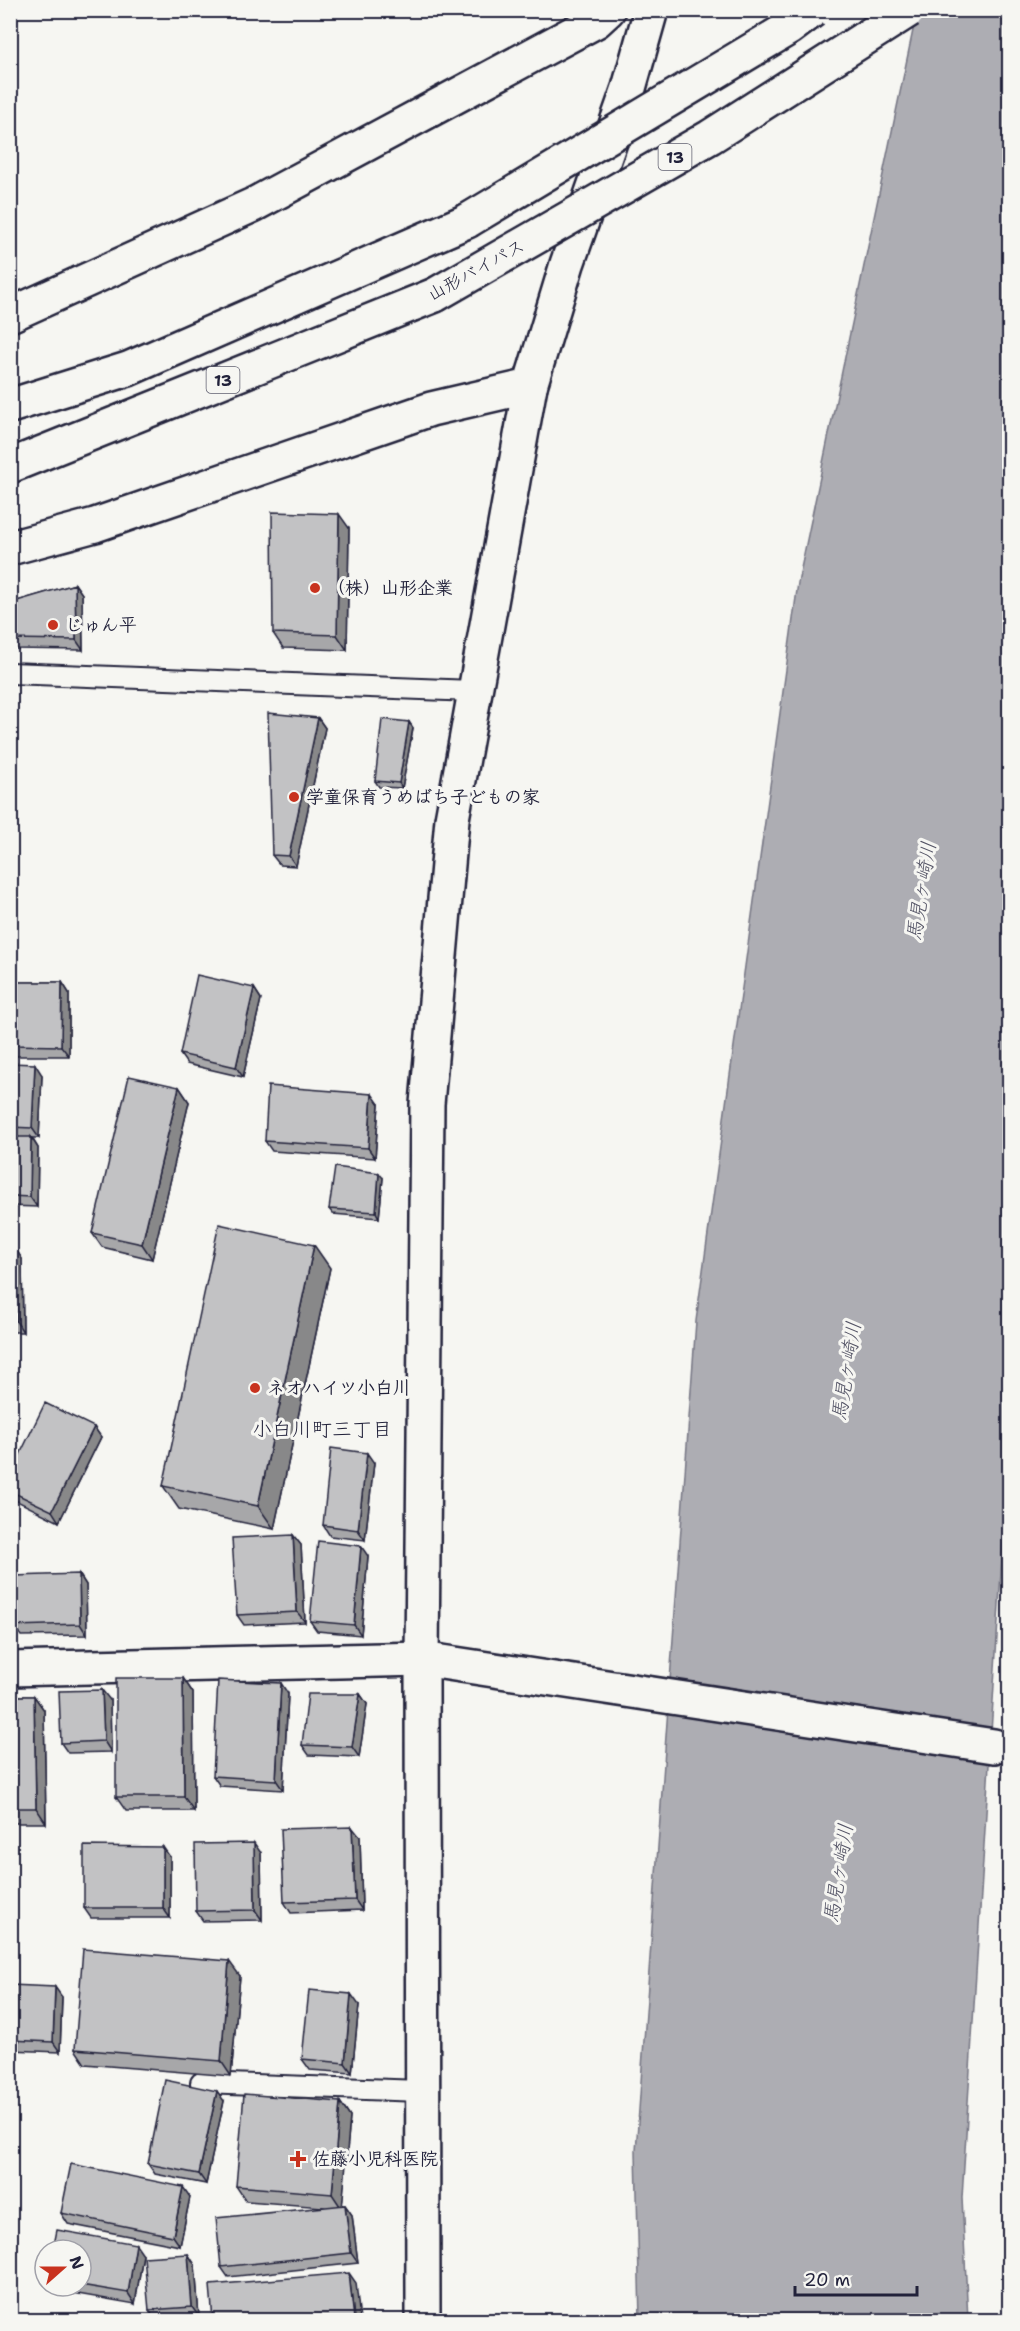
<svg xmlns="http://www.w3.org/2000/svg" width="1020" height="2331" font-family="'Shantell Sans','Klee One',sans-serif">
  <style>
    .water { fill: #adadb3; stroke: #757583; stroke-width: 1.5 }
    .lines { fill: none; stroke-linecap: round; stroke-linejoin: round }
    .service-casing { stroke: #22223b; stroke-width: 24 }
    .minor-casing { stroke: #22223b; stroke-width: 38 }
    .tertiary-casing { stroke: #22223b; stroke-width: 38 }
    .trunk-casing { stroke: #22223b; stroke-width: 38 }
    .service { stroke: #f6f6f2; stroke-width: 20 }
    .minor { stroke: #f6f6f2; stroke-width: 33 }
    .tertiary { stroke: #f6f6f2; stroke-width: 33 }
    .trunk { stroke: #f6f6f2; stroke-width: 33 }
    .trunk-bridge-casing { stroke: #22223b; stroke-width: 38; stroke-linecap: butt }
    .trunk-bridge { stroke: #f6f6f2; stroke-width: 33 }
    .wall { fill: #a7a7a9; stroke: #22223b; stroke-width: 1.5 }
    .shaded-wall { fill: #888889; stroke: #22223b; stroke-width: 1.5 }
    .building { fill: #c2c2c4; stroke: #22223b; stroke-width: 1.5 }
    .poi-dot { fill: #c8321e; stroke: #f6f6f2; stroke-width: 2 }
    .labels { text-anchor: middle; dominant-baseline: central; stroke-width: 6; stroke-linejoin: round; paint-order: stroke }
    .shield { fill: #f6f6f2; stroke: #626272; stroke-width: 1.5 }
    .shield-label { font-size: 16px; font-weight: bold; fill: #22223b }
    .street-label { font-size: 18px; fill: #22223b; stroke: #f6f6f2 }
    .poi-label { font-size: 18px; font-weight: bold; fill: #22223b; stroke: #f6f6f2; text-anchor: start }
    .water-label { font-size: 20px; font-style: italic; fill: #535365; stroke: #f6f6f2 }
    .neighbourhood-label { font-size: 20px; fill: #22223b; stroke: #f6f6f2 }
  </style>
  <rect width="100%" height="100%" fill="#f6f6f2"/>
  <filter id="ink" filterUnits="userSpaceOnUse"><feTurbulence type="fractalNoise" baseFrequency=".0167" numOctaves="2"/><feDisplacementMap in="SourceGraphic" scale="12" xChannelSelector="R" yChannelSelector="G"/><feConvolveMatrix kernelMatrix="1 2 1 2 8 2 1 2 1" color-interpolation-filters="sRGB"/></filter>
  <g filter="url(#ink)">
    <path class="water" d="M917,11H1009L1010,1428L962,2198L968,2320H640L636,2151L696,1321L798,583Z"/>
    <g class="lines">
      <defs>
        <path id="service" d="M10,673L473,691
          M201,2083L421,2091"/>
        <path id="minor" d="M10,1669L422,1659L994,1746"/>
        <path id="tertiary" d="M423,2320L422,1659L427,1104L452,819L530,386L567,264L629,88L651,10"/>
        <path id="trunk" d="M10,315L253,205L596,21L608,10
          M10,406L128,369L467,221
          M10,466L435,295
          M10,548L95,525L431,409L530,386"/>
      </defs>
      <use href="#service" class="service-casing"/>
      <use href="#minor" class="minor-casing"/>
      <use href="#tertiary" class="tertiary-casing"/>
      <use href="#trunk" class="trunk-casing"/>
      <use href="#service" class="service"/>
      <use href="#minor" class="minor"/>
      <use href="#tertiary" class="tertiary"/>
      <use href="#trunk" class="trunk"/>
      <defs>
        <path id="trunk-bridge" d="M467,221L789,28L813,10
          M435,295L710,137L909,10"/>
      </defs>
      <use href="#trunk-bridge" class="trunk-bridge-casing"/>
      <use href="#trunk-bridge" class="trunk-bridge"/>
    </g>
    <path class="wall" d="M349,528L347,650L283,648L273,633Z
      M75,584L82,594L83,650L14,649L10,644V603Z
      M318,718L325,728L296,866L280,865L272,855Z
      M409,722L413,728L402,788L379,787L375,781Z
      M10,982H62L69,993V1056H10Z
      M254,988L261,999L243,1077L187,1064L180,1054Z
      M10,1063L42,1075L39,1138H32L38,1148L37,1207L10,1206Z
      M179,1087L189,1102L152,1259L102,1247L92,1233Z
      M379,1104L375,1158L272,1151L265,1141Z
      M383,1178L379,1218L333,1214L329,1209Z
      M10,1248H15L22,1259L23,1332H10Z
      M330,1268L274,1529L179,1509L163,1486Z
      M94,1427L101,1437L59,1522L11,1498L10,1497V1475Z
      M374,1463L365,1540L330,1536L323,1525Z
      M293,1535L301,1545L305,1622L244,1625L237,1615Z
      M368,1556L361,1635L317,1631L310,1621Z
      M79,1574L86,1585L87,1635L21,1636L14,1626Z
      M183,1678L193,1693L194,1811H126L116,1797Z
      M288,1694L283,1790L220,1786L213,1776Z
      M360,1694L367,1704L359,1757L309,1755L302,1745Z
      M10,1696H34L44,1710L46,1823H10Z
      M110,1700L111,1752L68,1753L61,1743Z
      M360,1837L362,1910L291,1913L284,1902Z
      M261,1853L262,1920L203,1921L196,1911Z
      M170,1857V1918H91L84,1908Z
      M240,1976L231,2076L85,2064L75,2049Z
      M10,1985L62,1997L60,2052L10,2050Z
      M359,2005L352,2073L310,2070L302,2059Z
      M224,2101L206,2184L155,2174L148,2164Z
      M340,2102L350,2117L342,2205H345L352,2215L358,2263L228,2277L221,2267L323,2207L246,2201L236,2186Z
      M190,2197L180,2246L68,2224L61,2213Z
      M81,2250L143,2254L135,2304L55,2290L53,2286H81Z
      M188,2254L195,2265L199,2317L181,2319L154,2318L149,2310Z"/>
    <path class="shaded-wall" d="M339,514L349,528L347,650L337,635Z
      M75,584L82,594L83,650L76,640Z
      M318,718L325,728L296,866L289,856Z
      M409,722L413,728L402,788L399,783Z
      M62,982L69,993V1056L61,1046Z
      M254,988L261,999L243,1077L236,1067Z
      M35,1064L42,1075L39,1138L32,1128Z
      M179,1087L189,1102L152,1259L142,1244Z
      M372,1094L379,1104L375,1158L368,1148Z
      M31,1137L38,1148L37,1207L30,1197Z
      M379,1173L383,1178L379,1218L376,1212Z
      M314,1245L330,1268L274,1529L258,1506Z
      M15,1248L22,1259L23,1332L16,1321Z
      M94,1427L101,1437L59,1522L52,1511Z
      M367,1453L374,1463L365,1540L358,1530Z
      M293,1535L301,1545L305,1622L297,1612Z
      M361,1546L368,1556L361,1635L354,1625Z
      M79,1574L86,1585L87,1635L80,1624Z
      M183,1678L193,1693L194,1811L184,1797Z
      M281,1683L288,1694L283,1790L276,1780Z
      M102,1690L110,1700L111,1752L104,1741Z
      M360,1694L367,1704L359,1757L352,1747Z
      M34,1696L44,1710L46,1823L36,1808Z
      M352,1827L360,1837L362,1910L355,1900Z
      M254,1843L261,1853L262,1920L255,1910Z
      M163,1847L170,1857V1918L163,1908Z
      M229,1961L240,1976L231,2076L221,2061Z
      M55,1987L62,1997L60,2052L53,2042Z
      M351,1994L359,2005L352,2073L345,2063Z
      M217,2091L224,2101L206,2184L199,2174Z
      M340,2102L350,2117L342,2209L332,2194Z
      M183,2187L190,2197L180,2246L173,2236Z
      M345,2205L352,2215L358,2263L351,2253Z
      M136,2244L143,2254L135,2304L128,2293Z
      M188,2254L195,2265L199,2317L192,2307Z
      M349,2273L356,2283L360,2320H355L354,2319Z"/>
    <path class="building" d="M272,512L339,514L337,635L273,633Z
      M75,584L76,640L10,639V603Z
      M268,713L318,718L289,856L272,855Z
      M382,719L409,722L399,783L375,781Z
      M197,975L254,988L236,1067L180,1054Z
      M10,982H62L61,1046L10,1045Z
      M10,1063L35,1064L32,1128L10,1127Z
      M129,1076L179,1087L142,1244L92,1233Z
      M268,1086L372,1094L368,1148L265,1141Z
      M10,1137H31L30,1197L10,1196Z
      M335,1167L379,1173L376,1212L329,1209Z
      M219,1224L314,1245L258,1506L163,1486Z
      M10,1248H15L16,1321H10Z
      M45,1403L94,1427L52,1511L10,1491V1475Z
      M331,1448L367,1453L358,1530L323,1525Z
      M293,1535L297,1612L237,1615L232,1538Z
      M318,1541L361,1546L354,1625L310,1621Z
      M79,1574L80,1624L14,1626L13,1576Z
      M116,1678H183L184,1797H116Z
      M218,1680L281,1683L276,1780L213,1776Z
      M102,1690L104,1741L61,1743L59,1691Z
      M308,1694H360L352,1747L302,1745Z
      M10,1696H34L36,1808H10Z
      M352,1827L355,1900L284,1902L281,1829Z
      M254,1843L255,1910L196,1911L195,1844Z
      M84,1846L163,1847V1908H84Z
      M83,1949L229,1961L221,2061L75,2049Z
      M10,1985L55,1987L53,2042L10,2040Z
      M309,1990L351,1994L345,2063L302,2059Z
      M165,2080L217,2091L199,2174L148,2164Z
      M244,2094L340,2102L332,2194L236,2186Z
      M71,2164L183,2187L173,2236L61,2213Z
      M345,2205L351,2253L221,2267L216,2218Z
      M57,2230L136,2244L128,2293L81,2285V2250H53Z
      M188,2254L192,2307L149,2310L144,2257Z
      M349,2273L354,2319L336,2320H213L210,2285Z
      M77,2316L181,2318V2320H77Z"/>
  </g>
  <g class="poi-dot">
    <circle cx="315" cy="588" r="6"/>
    <circle cx="53" cy="625" r="6"/>
    <circle cx="294" cy="797" r="6"/>
    <circle cx="255" cy="1388" r="6"/>
    <path d="M295 2150h6v6h6v6h-6v6h-6v-6h-6v-6h6z"/>
  </g>
  <g class="labels">
    <g class="shield">
      <rect x="658.5" y="144" width="33" height="26" rx="4.5"/>
      <rect x="206.5" y="367" width="33" height="26" rx="4.5"/>
    </g>
    <g class="shield-label">
      <text x="675" y="157">13</text>
      <text x="223" y="380">13</text>
    </g>
    <g class="street-label">
      <text transform="translate(476 270) rotate(-29)">山形バイパス</text>
    </g>
    <g class="poi-label">
      <text x="327" y="588">（株）山形企業</text>
      <text x="65" y="625">じゅん平</text>
      <text x="306" y="797">学童保育うめばち子どもの家</text>
      <text x="267" y="1388">ネオハイツ小白川</text>
      <text x="312" y="2159">佐藤小児科医院</text>
    </g>
    <g class="water-label">
      <text transform="translate(921 891) rotate(-81)">馬見ヶ崎川</text>
      <text transform="translate(846 1371) rotate(-81)">馬見ヶ崎川</text>
      <text transform="translate(838 1873) rotate(-81)">馬見ヶ崎川</text>
    </g>
    <g class="neighbourhood-label">
      <text x="322" y="1429">小白川町三丁目</text>
    </g>
  </g>
  <rect width="1020" height="2331" fill="none" stroke="#f6f6f2" stroke-width="36"/>
  <rect x="18" y="18" width="984" height="2295" fill="none" stroke="#22223b" stroke-width="2" filter="url(#ink)"/>
  <g transform="translate(63 2268) rotate(69)"><circle r="28" fill="#f6f6f2" stroke="#a1a1a9" stroke-width="1.5"/>
  <path d="M0-4.5L10 22L0 15L-10 22Z" fill="#c8321e"/>
  <text y="-9" font-size="16" font-weight="bold" text-anchor="middle" fill="#22223b">N</text>
  </g>
  <path d="M795 2286v9h122v-9" fill="none" stroke="#22223b" stroke-width="3"/>
  <text x="804" y="2286" font-size="18" fill="#22223b" stroke="#f6f6f2" stroke-width="4.5" paint-order="stroke">20 m</text>
</svg>
